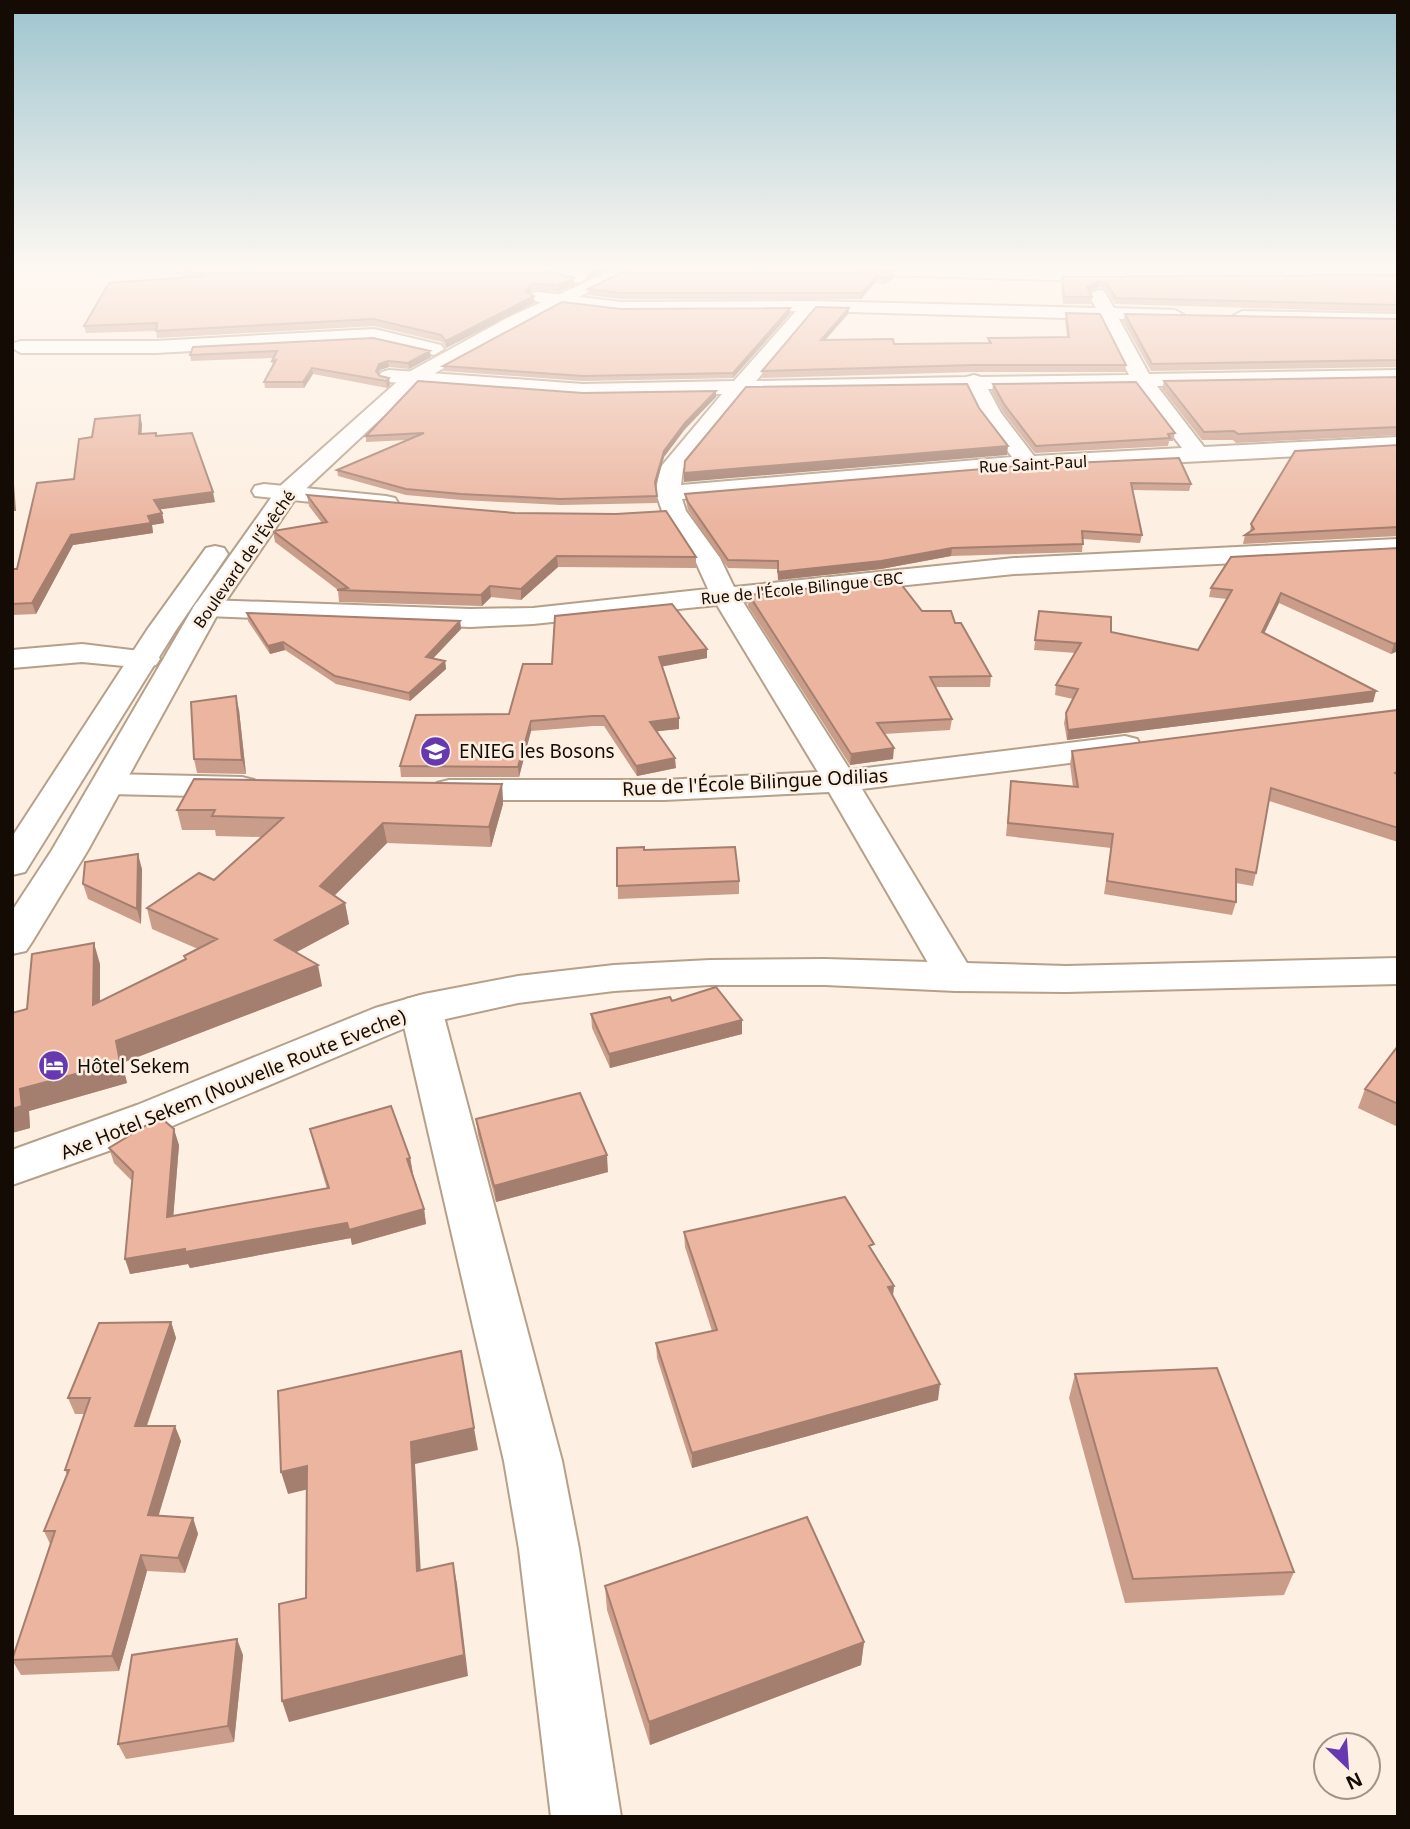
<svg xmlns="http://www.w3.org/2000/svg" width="1410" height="1829" font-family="'Noto Sans',sans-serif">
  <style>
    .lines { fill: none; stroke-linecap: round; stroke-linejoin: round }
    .street-casing { stroke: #b5a08a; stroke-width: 4 }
    .secondary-casing { stroke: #b5a08a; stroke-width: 4 }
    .primary-casing { stroke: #b5a08a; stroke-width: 4 }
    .street { fill: #fff; fill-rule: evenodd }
    .secondary { fill: #fff; fill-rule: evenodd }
    .primary { fill: #fff; fill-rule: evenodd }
    .wall { fill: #ca9c8a }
    .shaded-wall { fill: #a47f70 }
    .building { fill: #ebb5a0; stroke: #a47f70; stroke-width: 2 }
    .labels { text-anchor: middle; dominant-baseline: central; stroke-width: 5; stroke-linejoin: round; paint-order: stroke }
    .far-street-label { font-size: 16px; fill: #130b04; stroke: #fdefe1 }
    .poi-label { font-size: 19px; fill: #130b04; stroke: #fdefe1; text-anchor: start }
    .street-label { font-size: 19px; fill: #130b04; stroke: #fdefe1 }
  </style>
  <rect width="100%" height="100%" fill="#fdefe1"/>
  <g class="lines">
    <defs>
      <path id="street" d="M538,269H564L585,274L587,278L579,283L540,273Z
        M844,269L1122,272L1130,277L1122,282L852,274Z
        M1398,269V279L1287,281L1279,276L1287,271Z
        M1098,290L1104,291L1114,308L1175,310L1184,315L1175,320L1119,319L1149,374L1398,370V382L1157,386L1204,447L1398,437V451L1028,470L682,499L686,511L720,558L734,587L1014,558L1398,539V555L1014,574L743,602L850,770L1125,736L1137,739L1141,746L1137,753L1125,756L862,789L976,978L970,987L956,991L942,987L829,792L664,800H449L437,797L432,790L437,783L449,780H664L818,772L717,605L533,624L470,627L207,616L197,614L193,608L197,602L207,600L470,609L533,608L708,589L694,558L662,511L656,493L659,469L722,394L583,396L389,382L382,380L379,376L382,372L389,370L583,384L734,381L796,311L621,312L538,302L529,297L532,293L538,292L621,302L810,301L1096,308L1089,295ZM815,311L1101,319L1129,375L981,377L974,375L966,377L756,381ZM1136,387L1182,448L1034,456L1001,413L988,389ZM968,390L980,415L1012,457L681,485L683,469L745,393Z
        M1242,311L1398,314V324L1236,320L1233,316Z
        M374,329L441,345L444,349L434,355L374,341L156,353H21L12,348L14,343L21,341H156Z
        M264,484L386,496L395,498L398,503L395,508L386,510L255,496L252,491L255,486Z
        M82,644L156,653L160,659L156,665L145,668L82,662L12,668V650Z
        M108,774L242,777L254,780L259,787L254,794L242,797L108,794L96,791L91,784L96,777Z
        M421,995L436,999L442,1009L562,1461L579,1549L621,1817H551L519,1549L504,1461L400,1009L406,999Z"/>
      <path id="secondary" d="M1398,958V984L1066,992L956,991L825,985H710L614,991L518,1003L405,1028L134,1142L12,1185V1150L137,1105L375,1008L424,994L518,976L614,965L710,960L825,959L1066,966Z"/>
      <path id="primary" d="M615,269H636L519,326L421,381L296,498L221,608L88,850L32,942L26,951L12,954V911L52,850L193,608L278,488L407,373L507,318Z
        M215,546L224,548L228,554L176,630L30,864L25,872L12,875V837L147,630L206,548Z"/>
    </defs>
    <use href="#street" class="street-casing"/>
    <use href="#secondary" class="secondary-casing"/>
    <use href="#primary" class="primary-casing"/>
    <use href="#street" class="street"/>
    <use href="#secondary" class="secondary"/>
    <use href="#primary" class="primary"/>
  </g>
  <path class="wall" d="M162,269H539L574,278V285L558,292L532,290L530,293L534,303L446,348L442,342L374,326L157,338L156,331L86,333L84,326L190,278Z
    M575,269H609L589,278L586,271Z
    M852,270L894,278L884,284L875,283L861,299H621L588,295V289Z
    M1398,275V312L1115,304L1106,290L1098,287L1090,292L1092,297L1091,304H1063L1061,284L1062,277Z
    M849,308L848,314L826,339L894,344L988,343V338L1067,337L1065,320L1066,313L1126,365L1125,372H973L762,378V371Z
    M621,309L790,314L733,378L583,381L444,371L443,366Z
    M1125,314L1398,319V367L1151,371L1123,321Z
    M193,347L431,357L409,369L389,367L380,370L378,374L390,385L387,388L313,374L304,388H265L264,382L273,367L272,361L273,358L191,361L190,355Z
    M1398,377V435L1236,443L1233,440H1202L1162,389L1164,381Z
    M993,384L1175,433L1173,441H1169L1168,446L1035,453L1003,412L992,392Z
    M716,391V397L685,429L664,457L656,487L657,503L561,505L462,500L406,495L338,476L337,470L408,440L366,442V436L583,393Z
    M142,424L141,434L156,433L157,436L215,502L159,509L162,513L164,523L152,525L153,533L73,545L36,614L12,615V569H17L74,479L92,437Z
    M1398,445V536L1243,544L1245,535L1250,532L1251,524Z
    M1029,465L1191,484L1189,491L1132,490L1142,535L1140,543L1083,539L1082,552L951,556L881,569L778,580L777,569L728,568L688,510L686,501L685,494Z
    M307,495L696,557V568L558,567L521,600L491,597L482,606L339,602L338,590L275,542L273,531L322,523L309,506Z
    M1398,548V651L1391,654L1279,603L1264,633L1376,691L1373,702L1067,740L1064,723L1066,713L1073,699L1055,695L1056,685L1076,653L1034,650L1039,611L1111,632L1198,650L1227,599L1209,597L1211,588Z
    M749,595L922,611L955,623L991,676L990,687H936L952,719L950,730L884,734L893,759L850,765L748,606Z
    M247,613L460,621L461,629L433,658L445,661L446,669L410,701L336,684L285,650L270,654L248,621Z
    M707,649V658L662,666L679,718V729L657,731L676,768L637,776L604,726H593L531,731L519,777H401L400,766L509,714L552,664Z
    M239,710L246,774L197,773L194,759Z
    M1398,710V842L1269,801L1256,873L1253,886L1236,883V902L1232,915L1104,894L1111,848L1006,836L1011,781L1073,787L1070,764L1072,751Z
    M502,784L503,804L491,847L387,843L334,896L345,903L349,924L296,952L322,986L122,1063L127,1083L29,1111L30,1128L12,1133V1013L27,1009L100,964V1002L185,960L184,956L198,949L152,929L147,908L214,880L261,837L216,836L215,830H182L177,810Z
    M617,848L644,850L739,881V894L618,899Z
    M142,869L141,924L88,899L83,884Z
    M672,1001L742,1020V1034L610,1068L592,1028L591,1014Z
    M1398,1045V1127L1358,1108L1365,1089Z
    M476,1119L608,1172L496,1202L478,1135Z
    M310,1129L410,1158L413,1174L424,1209L426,1224L352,1245L351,1238L190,1268L188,1264L130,1274L132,1181L114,1163L109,1148L179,1145L173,1216L327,1189L314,1145Z
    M684,1232L873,1252L894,1286L893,1296L938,1400L692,1468L657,1358L656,1343L712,1331L685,1247Z
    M171,1322L176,1338L147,1426L181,1441L158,1516L193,1518L198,1534L185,1573L147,1571L119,1671L21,1675L12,1660L50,1544L44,1531L67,1475L65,1470L84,1414H75L68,1398Z
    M1075,1374L1294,1572L1284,1595L1125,1603L1069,1398Z
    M605,1586L864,1642L861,1665L650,1745L607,1610Z
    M243,1655L234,1742L126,1759L118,1744Z"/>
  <path class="shaded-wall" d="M594,269H609L589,278V271Z
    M895,271L894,278L884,284L885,278Z
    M876,277L875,283L861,299L862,293Z
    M574,278V285L558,292V285Z
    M1099,281L1098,287L1086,294L1087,287Z
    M531,284L532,290L526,298V291Z
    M534,296V303L446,348V341Z
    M790,308V314L733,378V373Z
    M849,308L848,314L820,346L821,340Z
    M430,351L431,357L409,369L408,363Z
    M388,361L389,367L380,370L377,378L376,371L379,364Z
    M312,368L313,374L304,388L303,382Z
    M389,378L390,385L387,388L386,381Z
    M716,391V397L685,429L664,457L655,488V482L664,451L685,423Z
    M140,415L142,424L141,443L139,434Z
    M1008,446L1007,455L684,482V473Z
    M12,457L16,511H12Z
    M213,492L215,502L156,510L154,500Z
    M162,513L164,523L152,525L153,533L73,545L36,614L32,603L71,535L148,516Z
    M952,548L951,556L881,569L778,580V572Z
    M557,556L558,567L521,600V589Z
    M490,586L491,597L482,606L481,595Z
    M1281,593L1279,603L1260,642L1262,632Z
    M460,621L461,629L427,665L426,657Z
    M283,642L285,650L270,654L268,646Z
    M1398,642V651L1391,654L1394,644Z
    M707,649V658L660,667L659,657Z
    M445,661L446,669L410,701L409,693Z
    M1376,691L1373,702L1067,740L1068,730Z
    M236,696L239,710L246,774L242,760Z
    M679,718V729L650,732V722Z
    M531,721V731L519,777L518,767Z
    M894,748L893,759L850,765L851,754Z
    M675,758L676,768L637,776L636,766Z
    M502,784L503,804L491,847L489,827Z
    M383,823L387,843L323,907L320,886Z
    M138,854L142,869L141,924L137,909Z
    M345,903L349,924L280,961L275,940Z
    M94,943L100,964V1027L93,1005Z
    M318,965L322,986L122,1063L127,1083L29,1111L30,1128L12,1133V1109L20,1089L116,1041Z
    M742,1020V1034L610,1068L609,1054Z
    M174,1129L179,1145L172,1233L167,1217Z
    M607,1155L608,1172L496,1202L494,1186Z
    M410,1158L413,1174L407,1159Z
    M424,1209L426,1224L352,1245L349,1230Z
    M347,1223L351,1238L190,1268L188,1264L130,1274L125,1259Z
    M894,1286L892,1301L888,1287Z
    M171,1322L176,1338L141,1442L135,1426Z
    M940,1384L938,1400L692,1468V1453Z
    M175,1426L181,1441L154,1531L148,1515Z
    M474,1428L478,1450L415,1464L422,1593L417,1571L411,1442Z
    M307,1466L313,1488L288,1494L281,1472Z
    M193,1518L198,1534L185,1573L178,1558Z
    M141,1555L147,1571L119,1671L112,1656Z
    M453,1563L457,1584L468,1676L289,1722L282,1701Z
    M237,1639L243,1655L234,1742L228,1726Z
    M864,1642L861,1665L650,1745L649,1722Z"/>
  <path class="building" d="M182,269H539L574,278L558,285L531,284L526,291L534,296L446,341L441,335L373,319L156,331L157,323L84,326L109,283L207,276Z
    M629,269H850L852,270L895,271L885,278L876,277L862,293H621L588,289Z
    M1398,275V305L1116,298L1107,283L1099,281L1087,287L1092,297H1064L1062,277Z
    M562,302L621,309L790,308L733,373L583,376L443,366Z
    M816,307L849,308L821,340L893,339L894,344L991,343L988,338L1069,337L1066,313L1100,314L1126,365H974L762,371Z
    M1125,314L1398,319V360L1152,364Z
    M373,338L430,351L408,363L388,361L379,364L376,371L380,376L389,378L386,381L312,368L303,382H264L276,360L272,361L277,351L190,355L193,347Z
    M1398,377V427L1238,434L1234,431L1204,432L1164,381Z
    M418,381L583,393L716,391L685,423L664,451L655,482L657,496L560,499L461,494L406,489L337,470L424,433L366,436Z
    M1136,382L1175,433L1168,434L1170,438L1036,446L1004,404L993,384Z
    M967,384L979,408L1008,446L684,473L685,461L746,387Z
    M140,415L139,434L156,433V436L192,433L213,492L154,500L162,513L148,516L151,523L71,535L32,603L12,604V569H17L37,483L74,479L79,439L92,437L95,419Z
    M1398,445V527L1245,535L1254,529L1251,524L1295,451Z
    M1179,458L1191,484L1131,483L1142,535L1082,531L1083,544L952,548L881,561L778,572V561L728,560L688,502L685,494L1029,465Z
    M307,495L515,513L616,514L666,511L696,557L557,556L521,589L490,586L481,595L337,590L348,588L273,531L327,522Z
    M1398,548V642L1394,644L1281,593L1262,632L1376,691L1068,730L1066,713L1078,689L1056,685L1081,643L1035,640L1039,611L1111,617V632L1198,650L1232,590L1211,588L1231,557Z
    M897,579L922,611H951L955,623H961L991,676L930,677L952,719L877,723L894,748L851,754L749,595Z
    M672,604L707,649L659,657L679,718L650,722L675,758L636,766L604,716H592L531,721L518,767L400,766L416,715L509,714L523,664H552L555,616Z
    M247,613L460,621L426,657L445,661L409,693L335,676L283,642L268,646Z
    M236,696L242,760L194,759L191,702Z
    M1398,710V771L1395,773L1398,775V828L1271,788L1256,873L1236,869V902L1107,881L1113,834L1008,823L1011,781L1078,787L1072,751Z
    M194,779L502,784L489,827L383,823L320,886L345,903L275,940L318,965L116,1041L120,1062L20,1089L22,1106L12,1109V1013L27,1009L32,954L94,943L93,1005L186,959L184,956L217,939L147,908L199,873L214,880L283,818L212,816L215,810H177Z
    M644,847V850L735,847L739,881L617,886V848Z
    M138,854L137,909L83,884L85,862Z
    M716,987L742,1020L609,1054L591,1014L670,997L672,1001Z
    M1398,1046V1104L1365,1089Z
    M580,1093L607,1155L494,1186L476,1119Z
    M391,1106L410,1158L407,1159L424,1209L349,1230L347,1223L185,1252V1249L125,1259L133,1172L109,1148L160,1117L174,1129L167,1217L329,1188L310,1129Z
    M845,1197L874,1244L869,1246L894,1286L888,1287L940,1384L692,1453L656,1343L717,1330L684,1232Z
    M171,1322L135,1426H175L148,1515L193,1518L178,1558L141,1555L112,1656L12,1660L55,1531H44L69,1470H65L90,1398H68L99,1323Z
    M461,1351L474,1428L411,1442L417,1571L453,1563L464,1655L282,1701L279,1604L306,1598L307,1466L281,1472L278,1391Z
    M1217,1368L1294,1572L1133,1579L1075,1374Z
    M807,1517L864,1642L649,1722L605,1586Z
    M237,1639L228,1726L118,1744L132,1655Z"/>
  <linearGradient id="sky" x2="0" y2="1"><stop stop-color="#9dc4ce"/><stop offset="0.51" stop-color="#fef8f2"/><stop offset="1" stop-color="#fef8f2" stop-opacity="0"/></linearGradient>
  <rect width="1410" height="525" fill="url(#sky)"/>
  <defs>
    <symbol id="school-disc" viewBox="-11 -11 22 22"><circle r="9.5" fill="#6739b1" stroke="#fdefe1"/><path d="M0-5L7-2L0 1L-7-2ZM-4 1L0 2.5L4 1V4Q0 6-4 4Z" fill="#fff"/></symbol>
    <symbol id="hotel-disc" viewBox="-11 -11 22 22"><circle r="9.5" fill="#6739b1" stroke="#fdefe1"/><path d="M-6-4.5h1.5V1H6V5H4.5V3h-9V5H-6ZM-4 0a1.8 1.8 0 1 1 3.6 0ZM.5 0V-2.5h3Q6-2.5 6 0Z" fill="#fff"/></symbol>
  </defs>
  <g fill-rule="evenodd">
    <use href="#school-disc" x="418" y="734" width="35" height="35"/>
    <use href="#hotel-disc" x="36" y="1048" width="35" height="35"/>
  </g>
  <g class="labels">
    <g class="far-street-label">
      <text transform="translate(1033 464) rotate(-3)">Rue Saint-Paul</text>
      <text transform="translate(244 559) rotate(-55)">Boulevard de l'Évêché</text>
      <text transform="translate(802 588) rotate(-6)">Rue de l'École Bilingue CBC</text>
    </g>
    <g class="poi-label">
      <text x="459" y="751">ENIEG les Bosons</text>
      <text x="77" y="1066">Hôtel Sekem</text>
    </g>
    <g class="street-label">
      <text transform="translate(755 782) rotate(-3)">Rue de l'École Bilingue Odilias</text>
      <text transform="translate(233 1084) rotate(-22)">Axe Hotel Sekem (Nouvelle Route Eveche)</text>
    </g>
  </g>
  <rect width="1410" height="1829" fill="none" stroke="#130b04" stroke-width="28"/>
  <g transform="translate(1347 1766) rotate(155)"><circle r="33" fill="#fdefe1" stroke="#9f9489" stroke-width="2"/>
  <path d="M0-5L12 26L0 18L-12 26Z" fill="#6739b1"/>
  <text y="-10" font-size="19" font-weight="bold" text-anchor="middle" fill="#130b04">N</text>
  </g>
</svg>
